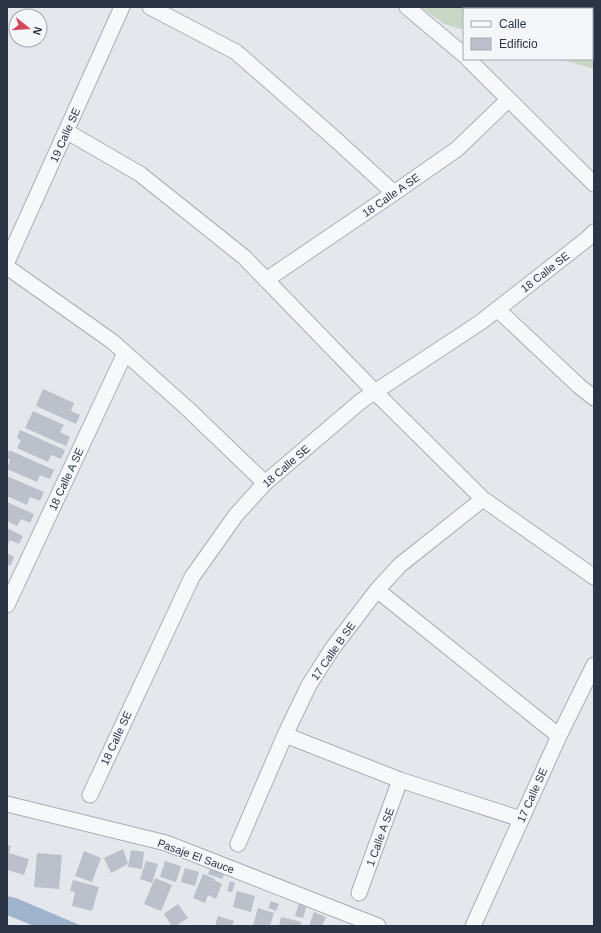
<svg xmlns="http://www.w3.org/2000/svg" width="601" height="933" font-family="Arial,sans-serif">
  <style>
    .green { fill: #c9d6c5 }
    .water { fill: #9fb4cc }
    .building { fill: #bbc0ca }
    .lines { fill: none; stroke-linecap: round; stroke-linejoin: round }
    .minor-casing { stroke: #a9aeb7; stroke-width: 17 }
    .minor { stroke: #f7f8fa; stroke-width: 15 }
    .labels { text-anchor: middle; dominant-baseline: central; stroke-width: 3; stroke-linejoin: round; paint-order: stroke }
    .street-label { font-size: 11px; fill: #2b3445; stroke: #f4f6f9 }
  </style>
  <rect width="100%" height="100%" fill="#e4e7ec"/>
  <path class="green" d="M421,7H594V69L560,59H592V9H464V30L444,24Z"/>
  <path class="water" d="M7,896L16,898L82,926H34L7,915Z"/>
  <path class="building" d="M43,389L74,403L71,411L80,415L76,424L36,406Z
    M33,411L64,425L60,432L70,437L66,446L25,428Z
    M20,430L65,450L61,459L51,455L48,462L17,448L21,440L17,438Z
    M9,450L54,470L50,479L40,475L37,482L7,469L10,460L7,458Z
    M7,476L44,492L40,501L30,497L27,505L7,496Z
    M7,502L34,514L30,523L21,519L17,526L7,521Z
    M7,528L23,536L19,544L10,540L7,546Z
    M7,553L14,557L10,566L7,564Z
    M7,845L11,846L9,853L29,859L24,875L7,870Z
    M123,849L128,864L111,873L104,858Z
    M131,850L144,852L142,869L128,867Z
    M84,851L101,858L92,882L75,876Z
    M37,853L62,855L59,889L34,887Z
    M146,861L158,864L152,883L140,879Z
    M165,861L181,866L176,882L160,877Z
    M185,868L199,872L195,886L181,882Z
    M210,869L224,874L222,879L208,874Z
    M203,874L215,879L214,880L222,884L216,899L208,895L205,903L193,898Z
    M155,878L172,885L161,911L144,904Z
    M73,880L99,887L92,911L72,906L75,892L70,891Z
    M230,881L235,883L232,892L227,891Z
    M237,891L255,896L251,912L233,907Z
    M271,901L279,904L276,911L268,908Z
    M299,903L307,905L303,918L295,916Z
    M178,904L188,918L176,926H172L164,914Z
    M258,908L274,913L270,926L253,925Z
    M314,912L326,917L322,926H309Z
    M218,916L234,921L232,926H215Z
    M281,917L301,922L300,926H279Z"/>
  <g class="lines">
    <defs>
      <path id="minor" d="M150,7L236,52L334,138L394,193
        M407,7L464,55
        M468,59L594,184
        M66,131L140,174L244,257L375,392L483,499L594,577
        M7,262L122,7
        M7,267L113,342L188,409L265,483
        M266,280L394,193L457,149L508,100
        M497,309L579,386L594,398
        M377,590L559,736
        M7,605L125,353
        M285,735L400,780L521,819
        M90,795L192,577L236,515L265,483L361,401L481,322L587,239L594,232
        M7,804L166,843L378,926
        M238,844L285,735L309,685L332,649L377,590L400,565L483,499
        M359,893L400,780
        M473,926L559,736L594,665"/>
    </defs>
    <use href="#minor" class="minor-casing"/>
    <use href="#minor" class="minor"/>
  </g>
  <g class="labels">
    <g class="street-label">
      <text transform="translate(65 135) rotate(-66)">19 Calle SE</text>
      <text transform="translate(391 195) rotate(-35)">18 Calle A SE</text>
      <text transform="translate(545 272) rotate(-38)">18 Calle SE</text>
      <text transform="translate(286 466) rotate(-41)">18 Calle SE</text>
      <text transform="translate(66 479) rotate(-65)">18 Calle A SE</text>
      <text transform="translate(333 651) rotate(-55)">17 Calle B SE</text>
      <text transform="translate(116 738) rotate(-65)">18 Calle SE</text>
      <text transform="translate(532 795) rotate(-66)">17 Calle SE</text>
      <text transform="translate(380 837) rotate(-70)">1 Calle A SE</text>
      <text transform="translate(196 856) rotate(20)">Pasaje El Sauce</text>
    </g>
  </g>
  <rect width="601" height="933" fill="none" stroke="#2b3445" stroke-width="16"/>
  <rect x="463" y="8" width="130" height="52" fill="#f4f6f9" stroke="#a4a8b1"/>
  <rect x="471" y="21" width="20" height="6" fill="#f7f8fa" stroke="#a4a8b1"/>
  <text x="499" y="28" font-size="12" fill="#2b3445">Calle</text>
  <rect x="471" y="38" width="20" height="12" fill="#bbc0ca" stroke="#a4a8b1"/>
  <text x="499" y="48" font-size="12" fill="#2b3445">Edificio</text>
  <g transform="translate(28 28) rotate(107)"><circle r="19" fill="#f4f6f9" stroke="#a4a8b1"/>
  <path d="M0-3L7 15L0 10L-7 15Z" fill="#d1495b"/>
  <text y="-6" font-size="11" font-weight="bold" text-anchor="middle" fill="#2b3445">N</text>
  </g>
</svg>
